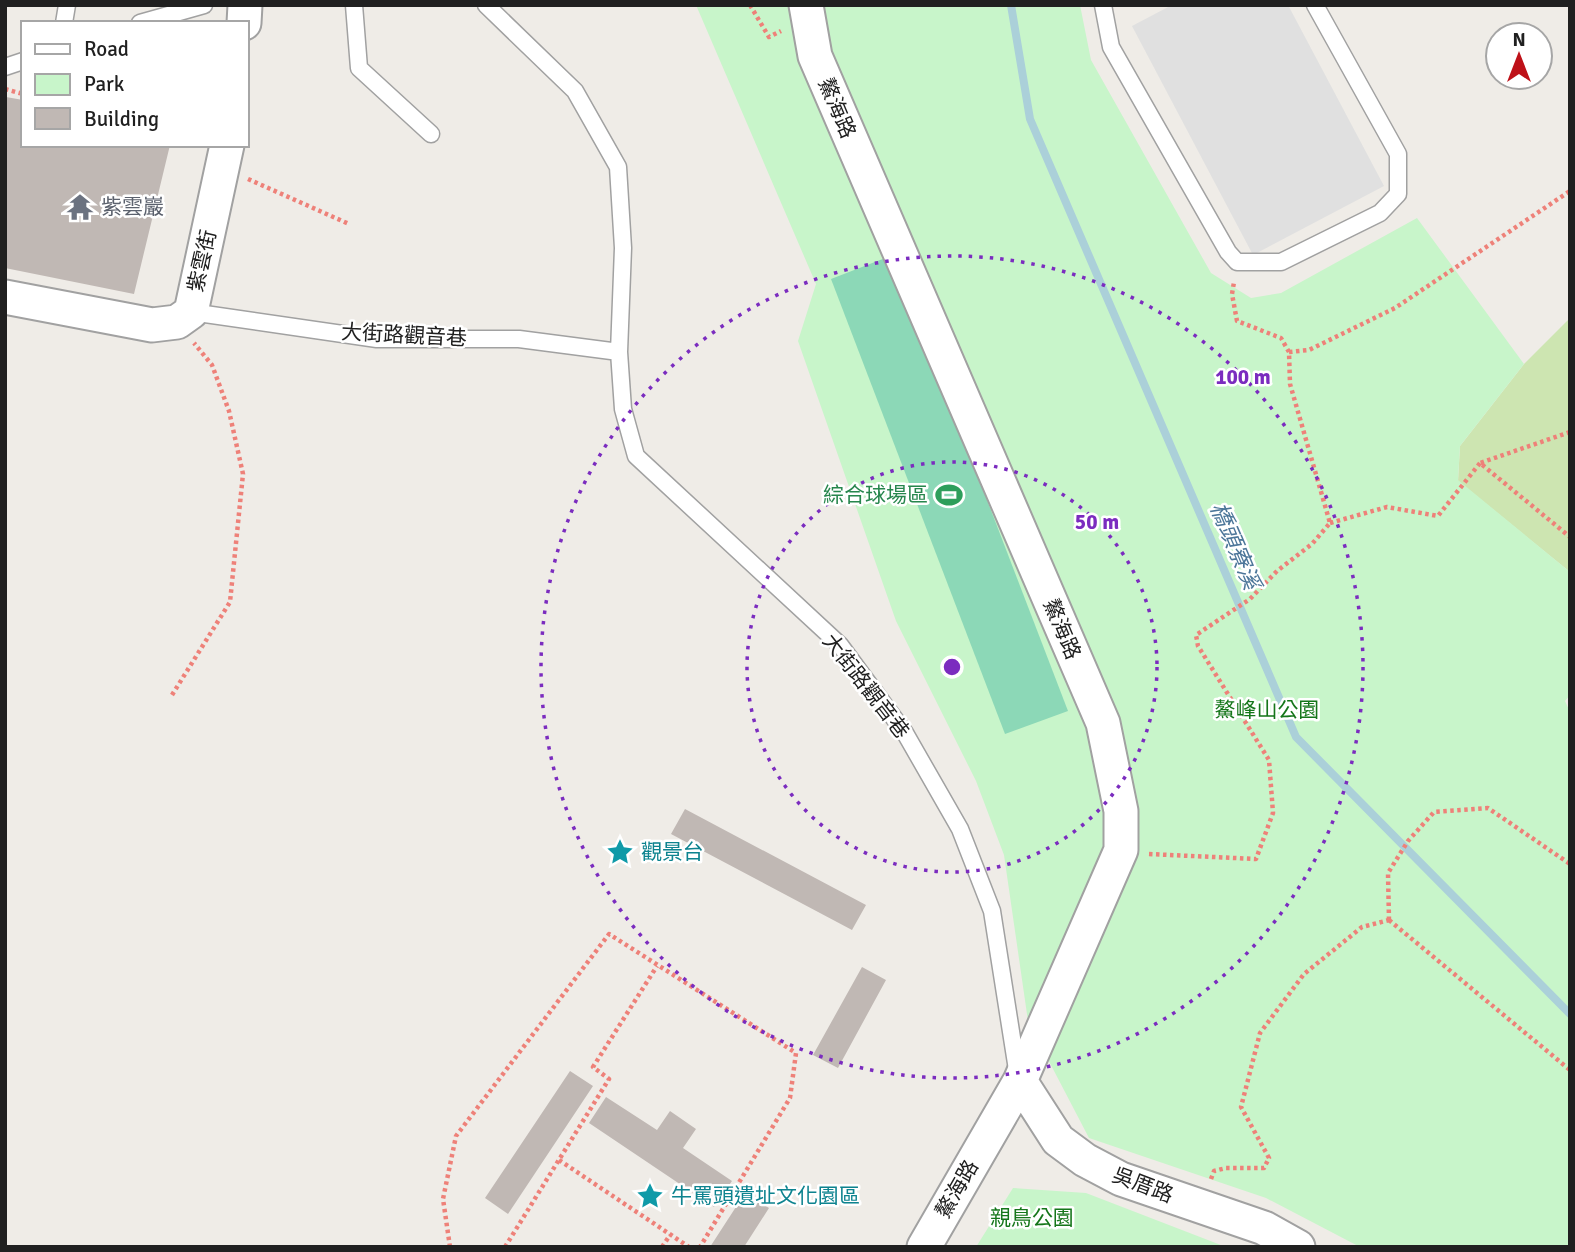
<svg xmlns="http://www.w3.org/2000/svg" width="1575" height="1252" font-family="Signika,'Noto Sans TC',sans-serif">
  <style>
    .grass { fill: #cde5b1 }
    .park { fill: #c8f5ca }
    .pitch { fill: #8cd8b7 }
    .parking { fill: #e0e0e0 }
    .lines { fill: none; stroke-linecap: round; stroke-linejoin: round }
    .stream { stroke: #abd0d9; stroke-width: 8 }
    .building { fill: #c0b8b4 }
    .service-casing { stroke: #a1a1a1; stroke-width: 19 }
    .minor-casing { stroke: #a1a1a1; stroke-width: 37 }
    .path { stroke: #ee8179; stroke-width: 4.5; stroke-dasharray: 3.5 3.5; stroke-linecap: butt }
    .service { stroke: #fff; stroke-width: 16 }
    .minor { stroke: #fff; stroke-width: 33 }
    .ring { fill: none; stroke: #7b2cbf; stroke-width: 3.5; stroke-dasharray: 3.5 7 }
    .labels { text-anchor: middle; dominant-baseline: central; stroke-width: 5; stroke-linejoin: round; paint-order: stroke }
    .street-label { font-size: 21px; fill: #202020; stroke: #fff }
    .worship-label { font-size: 21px; fill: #5b616d; stroke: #fff; text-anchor: start }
    .leisure-label { font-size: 21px; fill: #27864d; stroke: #fff; text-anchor: end }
    .park-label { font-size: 21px; fill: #15761a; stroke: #fff }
    .culture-label { font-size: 21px; fill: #0d838f; stroke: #fff; text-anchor: start }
    .water-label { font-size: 23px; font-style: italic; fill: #4c7699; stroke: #fff }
    .centre { fill: #7b2cbf; stroke: #fff; stroke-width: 3.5 }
    .ring-label { font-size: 21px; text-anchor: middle; font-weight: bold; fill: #7b2cbf; stroke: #fff; stroke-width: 5; stroke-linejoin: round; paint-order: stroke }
  </style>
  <rect width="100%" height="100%" fill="#efece7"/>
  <path class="grass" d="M1570,318V572L1458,481L1460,446L1524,364Z"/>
  <path class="park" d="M696,5H1080L1091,60L1211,273L1251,298L1281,293L1417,218L1524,364L1460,446L1458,480L1570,572V695L1565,701L1570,712V1247H1360L1266,1198L1089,1138L1028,1021L1004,855L976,781L896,621L798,341L816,284Z
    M1013,1188L1086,1193L1226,1247H976Z"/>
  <path class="pitch" d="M893,255L1068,711L1005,734L831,279Z"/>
  <path class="parking" d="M1172,5H1288L1384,186L1253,255L1132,26Z"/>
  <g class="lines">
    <path class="stream" d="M1011,5L1030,119L1296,737L1570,1014"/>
  </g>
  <path class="building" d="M6,97L23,100V145H170L134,294L5,268Z
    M685,809L866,905L852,930L671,834Z
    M862,967L886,980L838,1068L813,1055Z
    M570,1071L593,1086L508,1214L485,1198Z
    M606,1097L657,1130L670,1111L696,1129L683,1148L732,1181L714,1207L589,1123Z
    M745,1193L769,1208L744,1247H710Z"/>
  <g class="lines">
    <defs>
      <path id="service" d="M354,5L359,68L431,134
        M486,5L575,91L618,167L623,248L619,352L623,409L636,456L840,645L905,733L960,829L992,911L1018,1076
        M1103,5L1111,47L1228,252L1237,262H1281L1380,213L1398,194V154L1315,5
        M64,23L67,5
        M140,23L204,5
        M5,67L23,61
        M191,312L377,339H519L619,352"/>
      <path id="minor" d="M806,5L815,56L1103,723L1121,811V850L1020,1081L924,1247
        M244,23L245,5
        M5,297L152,325L177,322L191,312L227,145
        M1020,1081L1058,1140L1085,1160L1121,1179L1264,1228L1298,1247"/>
    </defs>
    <use href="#service" class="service-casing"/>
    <use href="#minor" class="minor-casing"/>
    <path class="path" d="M750,5L769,37L781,31
      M5,89L23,94
      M248,179L349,224
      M1289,352L1309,350L1395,308L1570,191
      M1570,432L1480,463L1570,537
      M1330,523L1387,507L1438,516L1480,463
      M172,695L230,602L243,474L229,411L212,365L194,343
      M1149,854L1256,859L1273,813L1269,760L1198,646L1196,635L1250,599L1277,571L1312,544L1330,523L1290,384L1289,352L1281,338L1237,321L1232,294L1234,282
      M1389,920L1388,873L1408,841L1434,812L1488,808L1570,864
      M1389,920L1570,1070
      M559,1160L689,1247
      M1211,1179L1214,1171L1226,1168H1264L1269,1158L1241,1107L1260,1033L1304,974L1362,927L1389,920
      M450,1247L443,1199L456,1136L609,934L796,1053L790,1098L700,1247
      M505,1247L609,1079L593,1067L657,966
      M662,1247L670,1235"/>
    <use href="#service" class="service"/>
    <use href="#minor" class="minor"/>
  </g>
  <g class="ring">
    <circle cx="952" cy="667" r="205"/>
    <circle cx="952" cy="667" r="411"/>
  </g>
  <defs>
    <symbol id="temple-bare" viewBox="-9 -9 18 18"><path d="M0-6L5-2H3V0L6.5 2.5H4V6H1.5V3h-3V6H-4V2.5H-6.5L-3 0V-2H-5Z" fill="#6b7280" stroke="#fff" stroke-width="2.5" paint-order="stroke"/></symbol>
    <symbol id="stadium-bare" viewBox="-9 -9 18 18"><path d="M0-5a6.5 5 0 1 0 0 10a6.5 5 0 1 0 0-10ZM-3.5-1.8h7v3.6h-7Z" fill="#2e9e5b" stroke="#fff" stroke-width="2.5" paint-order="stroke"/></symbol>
    <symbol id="sight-bare" viewBox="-9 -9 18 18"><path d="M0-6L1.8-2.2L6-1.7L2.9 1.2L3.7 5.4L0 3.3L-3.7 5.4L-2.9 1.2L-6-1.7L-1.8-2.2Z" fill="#0f9aa8" stroke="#fff" stroke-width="2.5" paint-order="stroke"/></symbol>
  </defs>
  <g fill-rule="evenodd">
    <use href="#temple-bare" x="61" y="188" width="38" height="38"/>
    <use href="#stadium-bare" x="930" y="476" width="38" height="38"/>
    <use href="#sight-bare" x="601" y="833" width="38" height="38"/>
    <use href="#sight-bare" x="631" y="1177" width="38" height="38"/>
  </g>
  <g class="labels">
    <g class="street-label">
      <text transform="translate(837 108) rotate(67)">鰲海路</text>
      <text transform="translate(202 261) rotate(-77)">紫雲街</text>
      <text transform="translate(404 335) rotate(3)">大街路觀音巷</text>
      <text transform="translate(1062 629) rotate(67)">鰲海路</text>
      <text transform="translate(866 686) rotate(52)">大街路觀音巷</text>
      <text transform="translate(1143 1185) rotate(21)">吳厝路</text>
      <text transform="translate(957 1189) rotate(-60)">鰲海路</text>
    </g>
    <g class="worship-label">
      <text x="101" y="207">紫雲巖</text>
    </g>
    <g class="leisure-label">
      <text x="928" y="495">綜合球場區</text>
    </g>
    <g class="park-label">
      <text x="1267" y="710">鰲峰山公園</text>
      <text x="1032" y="1218">親鳥公園</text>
    </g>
    <g class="culture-label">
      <text x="641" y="852">觀景台</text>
      <text x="671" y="1196">牛罵頭遺址文化園區</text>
    </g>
    <g class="water-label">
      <text transform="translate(1235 546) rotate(67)">橋頭寮溪</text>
    </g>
  </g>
  <circle cx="952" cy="667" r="10" class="centre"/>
  <g class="ring-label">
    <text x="1243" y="384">100 m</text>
    <text x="1097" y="529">50 m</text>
  </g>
  <rect width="1575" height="1252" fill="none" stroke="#202020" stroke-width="14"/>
  <rect x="21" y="21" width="228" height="126" fill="#ffffff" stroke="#a6a6a6" stroke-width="2"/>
  <rect x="35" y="44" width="35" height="10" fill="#ffffff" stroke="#a6a6a6" stroke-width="2"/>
  <text x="84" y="56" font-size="21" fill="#202020">Road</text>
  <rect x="35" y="74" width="35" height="21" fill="#c8f5ca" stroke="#a6a6a6" stroke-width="2"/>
  <text x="84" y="91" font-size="21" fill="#202020">Park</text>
  <rect x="35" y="108" width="35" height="21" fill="#c0b8b4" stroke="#a6a6a6" stroke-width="2"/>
  <text x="84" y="126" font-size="21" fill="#202020">Building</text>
  <g transform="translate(1519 56)"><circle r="33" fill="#ffffff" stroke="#a6a6a6" stroke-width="2"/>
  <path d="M0-5L12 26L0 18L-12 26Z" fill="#be1118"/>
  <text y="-10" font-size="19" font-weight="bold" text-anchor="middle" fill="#202020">N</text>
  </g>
</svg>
